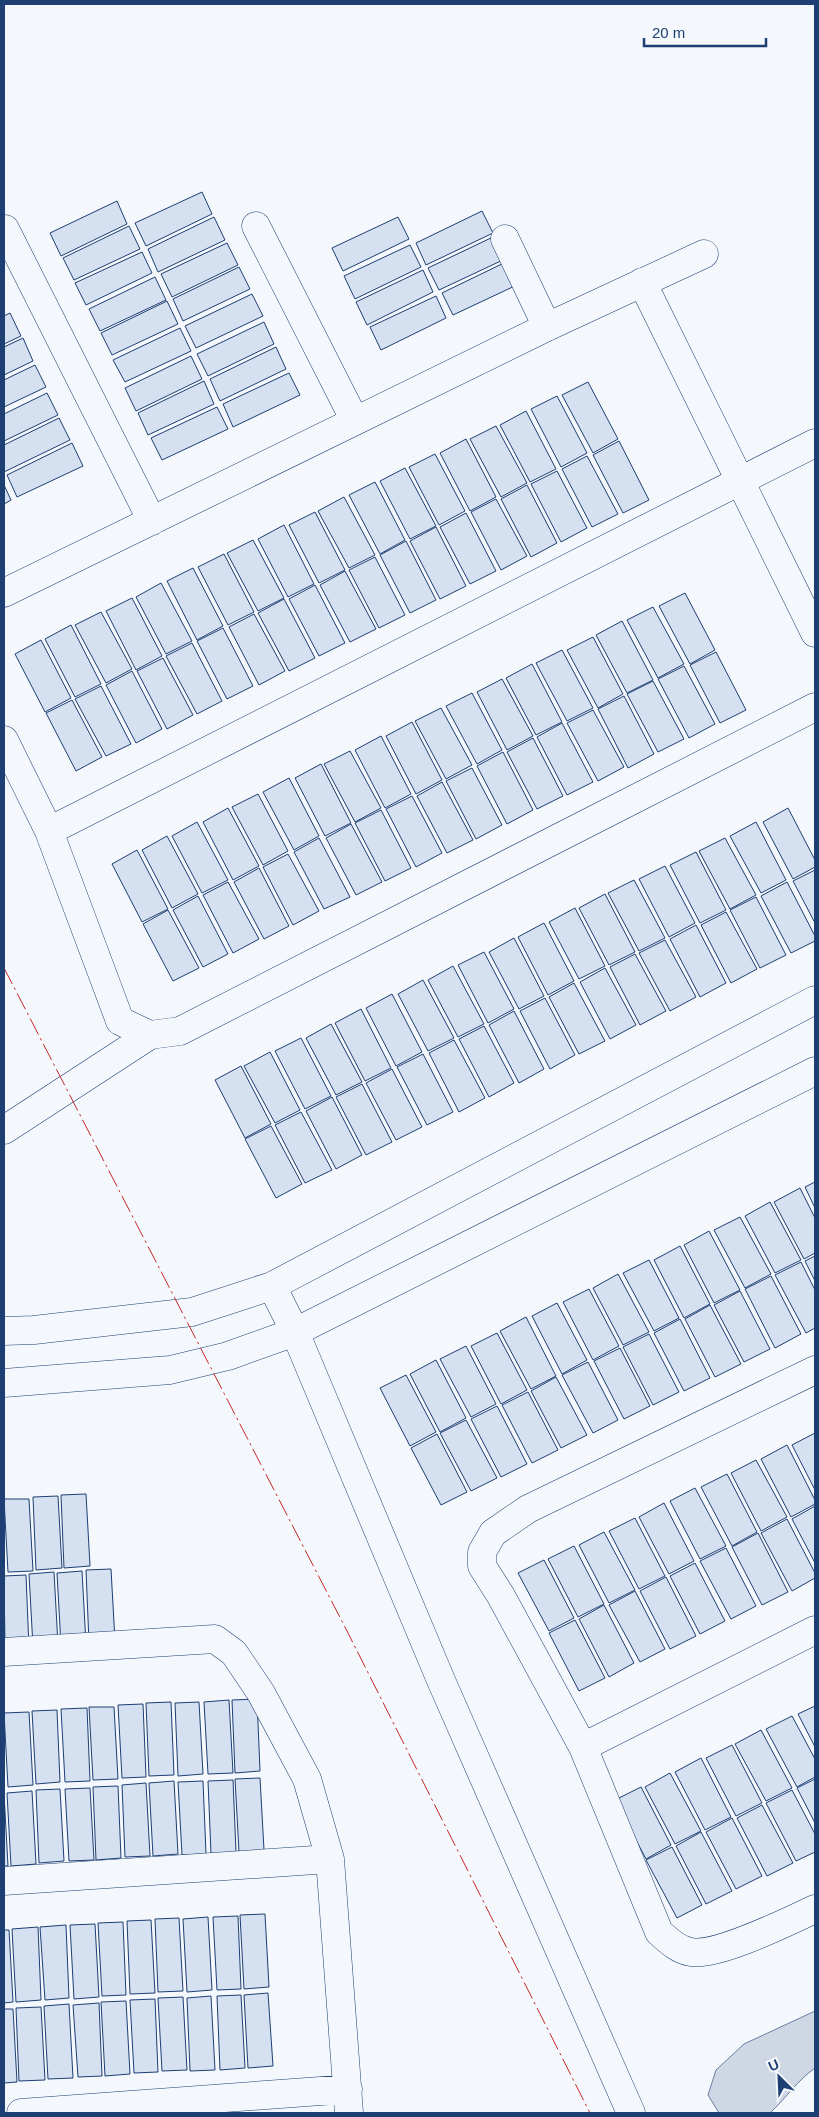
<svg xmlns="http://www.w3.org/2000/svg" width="819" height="2117" font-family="Helvetica,sans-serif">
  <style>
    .water { fill: #cfd7e4; stroke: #687fa3 }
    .building { fill: #d5e0f0; stroke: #1d3f73 }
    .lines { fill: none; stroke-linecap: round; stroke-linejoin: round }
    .street-casing { stroke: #1d3f73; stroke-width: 29 }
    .street { stroke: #f4f7fb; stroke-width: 28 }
    .power { stroke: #c62828; stroke-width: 1; stroke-dasharray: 18 4 2.5 4; stroke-linecap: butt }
  </style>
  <rect width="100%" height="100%" fill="#f4f7fb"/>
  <path class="water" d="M815,2011V2068C798,2080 786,2098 770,2113H719L708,2095L716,2070L744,2044Z"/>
  <path class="building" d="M202,192L212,214L146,246L135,223Z
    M117,201L127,224L61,256L50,233Z
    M482,211L493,233L426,265L416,243Z
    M214,217L225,240L158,272L148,249Z
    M398,217L409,239L343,271L332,248Z
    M129,226L140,249L74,280L63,258Z
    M495,236L505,259L439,290L428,268Z
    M227,243L238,265L172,297L161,274Z
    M410,245L421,267L355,299L344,276Z
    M142,252L152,273L86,305L75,283Z
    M508,261L519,284L453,315L442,293Z
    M239,267L250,289L183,321L173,299Z
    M423,270L433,292L367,325L356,302Z
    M155,277L166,300L100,331L89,309Z
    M252,294L263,316L196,348L185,326Z
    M436,296L446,318L381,350L370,327Z
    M167,301L178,324L112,355L101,333Z
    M10,313L21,336L4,344V316Z
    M264,322L274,344L208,376L197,354Z
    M180,328L191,351L125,382L113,360Z
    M23,338L33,361L4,375V347Z
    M276,347L286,369L220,401L210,379Z
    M191,356L202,379L136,411L125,388Z
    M35,365L46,387L4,407V380Z
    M289,373L300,395L233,427L223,404Z
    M204,381L214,404L148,435L138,413Z
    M588,382L618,439L593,453L562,395Z
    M47,393L58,415L4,441V414Z
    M557,396L587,453L561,467L531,409Z
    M217,407L228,429L162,460L151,438Z
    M526,411L556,469L530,482L500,425Z
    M59,418L70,440L4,472V445Z
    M496,426L527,483L501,497L470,439Z
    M466,439L496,497L470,511L440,453Z
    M619,441L649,500L623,513L593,455Z
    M72,443L83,466L17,497L7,475Z
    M435,454L465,511L439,525L409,467Z
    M587,456L618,514L592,527L562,469Z
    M405,468L436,526L410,539L380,481Z
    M557,471L587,528L561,542L531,484Z
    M375,482L405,540L380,554L349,495Z
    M4,485L11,500L4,504Z
    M527,485L557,543L531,557L501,499Z
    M344,497L375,555L349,568L318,511Z
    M496,499L527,556L501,570L471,512Z
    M315,512L345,570L319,583L289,525Z
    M466,513L496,571L470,584L440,527Z
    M284,525L314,584L288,597L258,539Z
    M436,527L466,586L440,599L410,541Z
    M253,540L284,598L258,611L227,553Z
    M406,541L436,600L410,613L380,555Z
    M224,554L254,612L228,625L198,567Z
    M375,557L405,615L379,628L349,570Z
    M193,568L223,626L197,640L167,581Z
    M345,571L376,629L350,642L320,585Z
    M161,583L192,641L166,654L136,597Z
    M315,585L345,643L319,656L289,599Z
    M685,593L715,650L690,664L659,606Z
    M132,598L162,656L136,670L106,611Z
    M284,599L315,658L289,671L258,613Z
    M653,607L684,664L658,678L627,620Z
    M101,612L132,669L106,683L75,625Z
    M254,614L285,671L259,685L229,627Z
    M622,621L653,680L627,693L596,635Z
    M71,625L101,684L75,697L45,639Z
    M223,628L253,686L227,699L197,641Z
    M593,637L623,694L598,708L567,650Z
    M41,640L71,698L45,712L15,654Z
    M192,643L222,701L197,714L166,656Z
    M562,650L593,708L567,721L536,663Z
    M716,652L746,710L720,723L690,665Z
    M163,658L193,715L167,729L137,671Z
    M532,664L562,722L536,735L506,678Z
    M684,666L715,724L689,738L658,679Z
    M132,671L162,729L136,743L106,685Z
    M502,679L533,736L507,750L477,692Z
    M653,681L684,739L658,752L627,694Z
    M101,686L131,744L106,756L75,699Z
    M472,693L502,750L477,764L446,706Z
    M624,696L654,754L628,768L598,709Z
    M72,700L102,757L76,771L46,713Z
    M441,708L472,765L446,779L415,721Z
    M593,710L624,767L598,781L567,723Z
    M412,722L442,780L416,794L386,736Z
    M562,723L593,782L567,795L537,737Z
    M381,736L411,794L385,808L355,750Z
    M533,738L563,796L537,809L507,752Z
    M350,751L381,808L355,822L324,764Z
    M503,752L533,810L507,824L477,766Z
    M321,764L351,823L325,836L295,778Z
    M472,768L502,825L476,839L446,781Z
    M289,778L319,836L294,850L263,792Z
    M442,782L473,840L447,853L417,796Z
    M258,794L288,851L263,865L232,807Z
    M412,796L442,853L416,867L386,809Z
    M228,808L259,866L233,880L203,822Z
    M788,808L815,860V867L793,879L763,822Z
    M381,810L411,868L385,881L355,823Z
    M197,822L228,880L202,893L172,836Z
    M756,822L786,880L761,893L730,836Z
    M351,824L382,882L356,895L326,838Z
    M167,836L198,894L172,908L142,850Z
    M319,838L350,897L324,909L294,852Z
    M725,838L756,895L730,909L699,851Z
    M137,850L168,909L142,922L112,864Z
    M696,852L726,910L700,923L670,865Z
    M288,854L319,911L293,925L263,867Z
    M665,866L695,923L669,937L639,879Z
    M259,868L289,926L264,939L234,882Z
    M815,870V923L793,881Z
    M634,880L665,938L639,951L608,893Z
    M228,882L259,939L233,953L203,895Z
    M787,882L815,936V941L791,953L761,896Z
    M605,894L635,952L609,965L579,908Z
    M198,896L228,954L203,967L173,910Z
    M756,897L786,955L760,968L730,910Z
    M575,908L605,966L579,979L549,922Z
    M168,910L199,968L173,981L143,924Z
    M726,912L757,969L731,983L701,925Z
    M544,923L574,981L548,995L518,937Z
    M696,925L726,983L700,997L670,939Z
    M514,938L544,996L519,1009L489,952Z
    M665,940L696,997L670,1011L639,953Z
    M484,952L514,1009L488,1023L458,965Z
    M635,954L666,1011L640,1025L610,967Z
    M453,966L484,1024L458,1037L428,980Z
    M605,968L636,1025L610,1039L580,982Z
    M423,980L454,1038L428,1051L398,994Z
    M574,983L605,1041L579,1054L549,997Z
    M392,994L422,1052L396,1066L366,1008Z
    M545,998L575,1055L550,1069L520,1011Z
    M361,1009L391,1068L365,1081L335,1023Z
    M514,1011L544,1069L519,1083L489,1025Z
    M331,1024L362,1082L336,1095L306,1038Z
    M484,1026L514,1083L489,1097L459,1039Z
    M301,1038L331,1096L305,1109L275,1051Z
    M454,1040L485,1098L459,1112L429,1053Z
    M270,1052L300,1110L275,1123L244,1066Z
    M423,1054L453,1112L427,1125L397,1067Z
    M241,1066L271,1124L245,1138L215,1080Z
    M392,1069L422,1127L396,1140L366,1083Z
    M362,1084L392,1142L366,1155L336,1097Z
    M332,1097L362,1155L336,1169L306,1111Z
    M301,1112L332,1170L305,1183L275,1125Z
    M271,1126L302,1184L276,1198L245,1139Z
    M815,1182V1208L805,1187Z
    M800,1188L815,1218V1253L804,1259L774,1202Z
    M770,1202L801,1260L775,1273L745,1216Z
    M740,1217L771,1274L745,1288L714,1230Z
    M709,1231L740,1290L714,1303L684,1245Z
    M680,1246L710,1304L684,1318L654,1260Z
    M815,1256V1281L805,1261Z
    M649,1260L679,1318L654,1331L623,1273Z
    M801,1262L815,1290V1328L806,1333L775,1275Z
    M618,1274L649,1332L623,1345L593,1288Z
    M771,1276L801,1334L775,1348L745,1289Z
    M589,1289L619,1346L593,1360L563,1302Z
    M740,1291L770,1349L744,1362L714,1305Z
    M557,1303L587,1360L562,1374L532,1316Z
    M710,1305L741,1364L715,1377L685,1319Z
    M526,1317L556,1376L531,1389L500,1331Z
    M680,1319L710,1378L684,1391L654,1333Z
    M497,1333L527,1390L501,1404L471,1346Z
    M649,1334L679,1392L653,1405L623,1347Z
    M466,1346L496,1404L471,1417L440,1359Z
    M620,1348L650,1406L624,1419L594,1361Z
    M436,1360L466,1418L440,1432L410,1374Z
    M588,1362L618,1420L593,1433L562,1375Z
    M406,1375L436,1432L410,1446L380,1388Z
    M556,1377L587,1435L561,1448L531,1391Z
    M528,1392L558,1450L532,1463L502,1405Z
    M497,1406L527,1464L501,1477L471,1419Z
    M466,1420L497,1478L471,1491L440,1433Z
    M815,1433V1490L792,1445Z
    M437,1434L467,1492L441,1505L411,1448Z
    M787,1445L815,1500V1504L791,1517L761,1459Z
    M756,1460L787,1517L761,1531L731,1473Z
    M727,1474L757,1532L732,1546L701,1487Z
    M695,1488L726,1546L700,1559L670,1501Z
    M86,1494L90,1566L64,1568L61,1495Z
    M58,1496L62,1568L36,1570L33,1497Z
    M4,1499H29L33,1571L8,1572Z
    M664,1503L694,1561L669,1574L639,1517Z
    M815,1506V1563L792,1519Z
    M635,1518L665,1576L639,1589L609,1531Z
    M787,1519L815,1573V1578L792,1591L761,1533Z
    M604,1532L635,1590L609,1603L579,1545Z
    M758,1533L788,1592L762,1605L732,1547Z
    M574,1546L604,1604L578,1617L548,1559Z
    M726,1548L756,1606L731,1619L700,1561Z
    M544,1560L574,1618L549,1631L518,1573Z
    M695,1563L725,1621L700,1634L670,1576Z
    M111,1569L115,1641L89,1643L86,1570Z
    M82,1571L86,1644L61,1646L57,1573Z
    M54,1572L58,1645L33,1647L29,1574Z
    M26,1575L29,1648L5,1649L4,1576Z
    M666,1577L696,1636L670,1649L640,1591Z
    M635,1591L665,1649L640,1662L609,1605Z
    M604,1605L634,1663L609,1677L579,1619Z
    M575,1620L605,1678L579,1691L549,1633Z
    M257,1699L260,1771L235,1773L232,1700Z
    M229,1700L233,1773L208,1774L204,1702Z
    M171,1702L174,1775L149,1776L146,1703Z
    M199,1702L203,1774L178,1776L175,1703Z
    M143,1704L146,1777L122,1778L118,1705Z
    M815,1706V1747L798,1714Z
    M89,1707H114L118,1779L93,1780Z
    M87,1708L90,1781L65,1782L61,1709Z
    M57,1710L60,1782L36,1784L32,1711Z
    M29,1712L33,1785L8,1787L4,1713Z
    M792,1716L815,1759V1777L797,1787L766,1729Z
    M761,1730L792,1788L766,1801L735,1744Z
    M732,1745L762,1803L736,1816L706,1758Z
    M701,1758L731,1817L705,1830L675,1772Z
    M670,1773L701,1831L675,1844L645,1787Z
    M260,1778L264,1850L239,1852L235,1779Z
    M815,1779V1823L797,1788Z
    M233,1780L236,1852L211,1854L208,1781Z
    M174,1781L178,1854L153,1856L149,1783Z
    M203,1781L206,1854L182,1855L178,1782Z
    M146,1783L150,1856L125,1857L122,1785Z
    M118,1786L121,1858L96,1860L93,1787Z
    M641,1787L671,1845L646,1859L615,1800Z
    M90,1788L94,1860L69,1861L65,1789Z
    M60,1789L64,1861L39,1863L36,1790Z
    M792,1790L815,1834V1852L796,1861L766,1803Z
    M32,1791L36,1864L11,1866L7,1793Z
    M4,1793L8,1866H4Z
    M762,1805L793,1863L767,1876L737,1818Z
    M732,1818L762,1876L736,1889L706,1832Z
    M701,1832L732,1891L706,1904L676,1846Z
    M672,1847L702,1905L677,1918L646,1860Z
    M265,1914L269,1987L244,1989L240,1915Z
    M238,1916L241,1989L217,1990L213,1917Z
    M208,1917L212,1990L187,1992L183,1919Z
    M179,1918L183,1991L158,1992L155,1919Z
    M151,1920L155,1993L130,1994L127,1921Z
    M123,1922L126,1995L102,1996L98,1923Z
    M95,1924L99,1997L74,1999L70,1925Z
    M66,1925L69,1998L45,2000L40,1927Z
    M38,1927L41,2000L16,2002L12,1929Z
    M4,1930H9L13,2002L4,2003Z
    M268,1993L273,2066L248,2068L244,1995Z
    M241,1995L245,2068L220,2070L217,1996Z
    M211,1996L215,2070L190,2071L187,1998Z
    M183,1997L187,2070L162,2071L158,1998Z
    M155,1999L158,2072L134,2073L130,2000Z
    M126,2001L130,2074L105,2076L101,2002Z
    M99,2003L102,2076L78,2077L73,2005Z
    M69,2004L73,2078L48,2079L44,2006Z
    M41,2007L45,2080L19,2081L16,2008Z
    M4,2009H13L17,2082L4,2083Z"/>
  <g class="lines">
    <defs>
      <path id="street" d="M256,226L355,421
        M5,229L152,521
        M505,239L547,327
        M642,282L815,633
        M4,593L547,327L704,254
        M4,740L49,831L120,1021L150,1035L180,1031L815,707
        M49,831L815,443
        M4,1130L150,1035
        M272,1286L295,1332L440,1678L631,2113
        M4,1331L34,1330L192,1312L272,1286L815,1000
        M815,1370L528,1509L493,1533L482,1552V1566L501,1596L583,1747L659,1932C669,1941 678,1950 691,1952C717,1957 789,1921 815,1909
        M4,1383L170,1370L228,1356L295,1332L815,1071
        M4,1652L215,1639L234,1653L261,1693L307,1779L330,1859L349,2113
        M583,1747L815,1630
        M4,1881L330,1859
        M21,2113L348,2089"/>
    </defs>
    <use href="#street" class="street-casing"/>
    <use href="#street" class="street"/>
    <path class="power" d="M4,968L347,1631L590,2113"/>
  </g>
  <rect width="819" height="2117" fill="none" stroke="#1d3f73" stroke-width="10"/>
  <g transform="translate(779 2077) rotate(336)" stroke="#f4f7fb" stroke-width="4" paint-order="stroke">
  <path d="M0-4L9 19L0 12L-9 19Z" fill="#1d3f73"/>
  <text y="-8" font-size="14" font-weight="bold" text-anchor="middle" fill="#1d3f73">U</text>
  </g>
  <path d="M644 38v8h122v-8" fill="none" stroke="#1d3f73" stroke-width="2.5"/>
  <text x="652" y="38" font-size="15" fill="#1d3f73" stroke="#f4f7fb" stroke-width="4" paint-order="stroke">20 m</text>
</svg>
